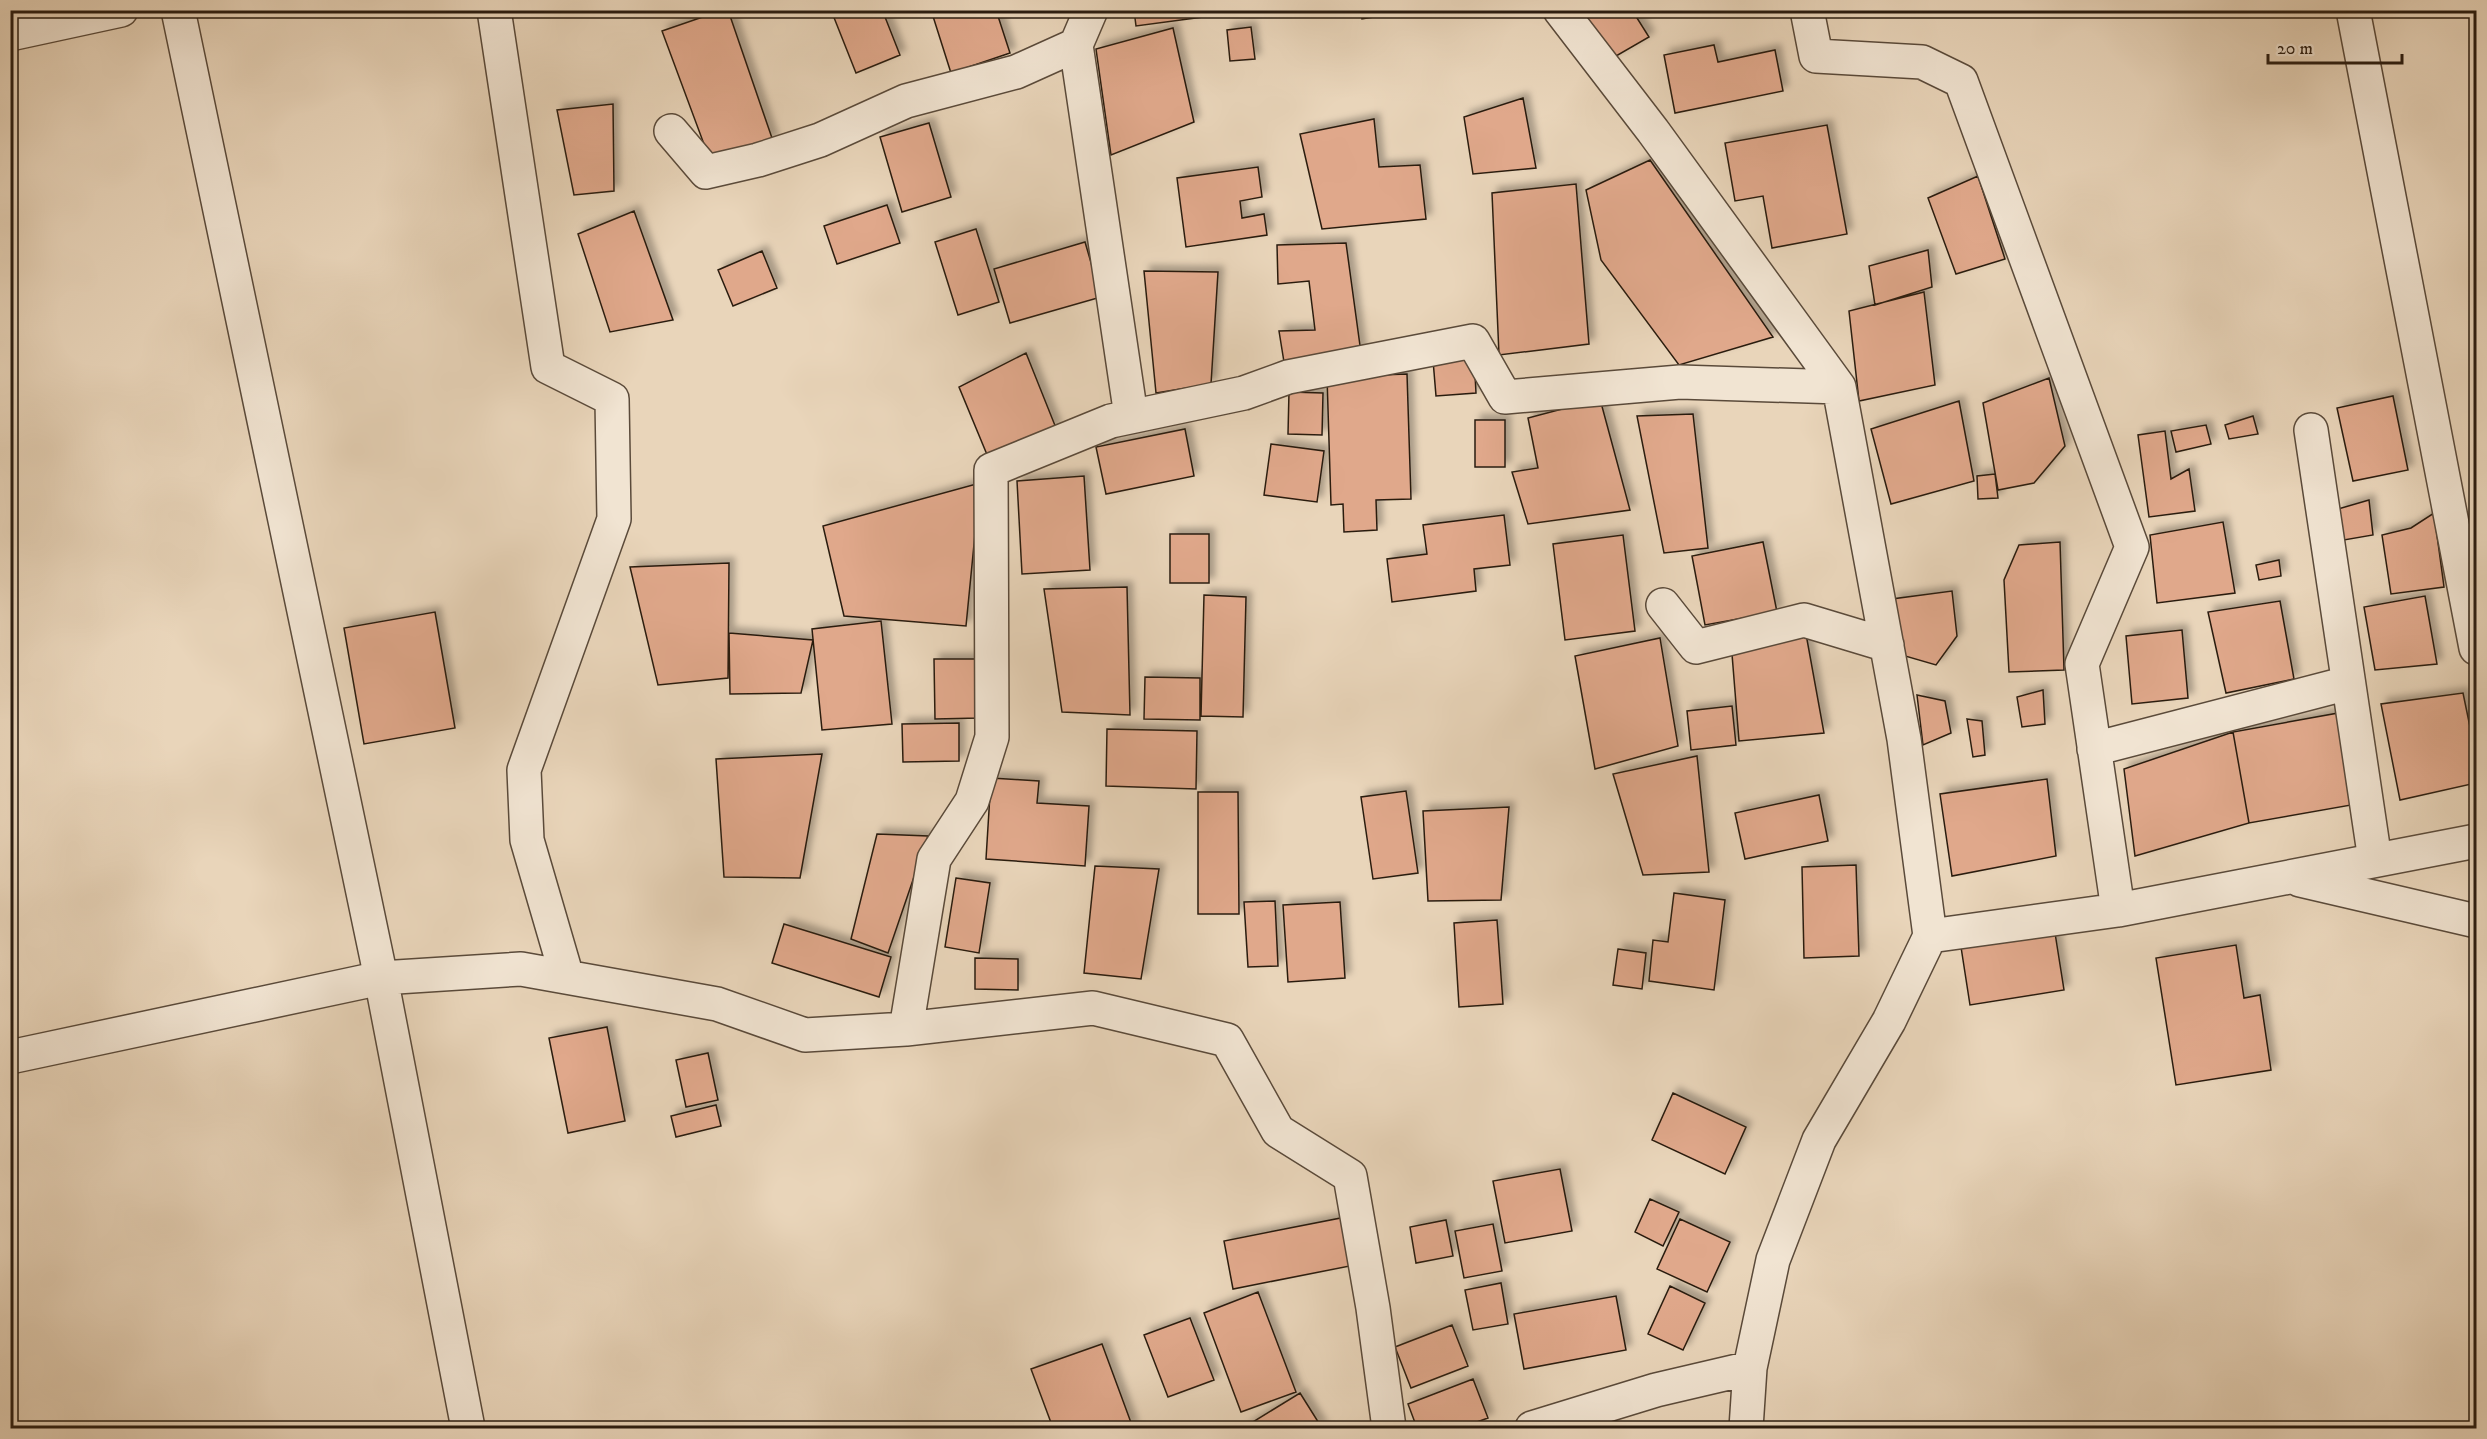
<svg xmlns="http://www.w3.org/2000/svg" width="2487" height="1439" font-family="'IM FELL DW Pica',serif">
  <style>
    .building { fill: #e0a88b; stroke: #2a1c10; stroke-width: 1.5; filter: url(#shadow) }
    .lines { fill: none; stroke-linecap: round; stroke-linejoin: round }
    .minor-casing { stroke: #5a4a3a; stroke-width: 36 }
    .minor { stroke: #f1e4d2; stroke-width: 33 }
  </style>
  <defs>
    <filter id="shadow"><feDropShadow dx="5.5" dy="-5.5" stdDeviation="3" flood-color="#0004"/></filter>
  </defs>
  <rect width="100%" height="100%" fill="#e9d5ba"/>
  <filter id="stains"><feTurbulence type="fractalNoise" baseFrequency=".00333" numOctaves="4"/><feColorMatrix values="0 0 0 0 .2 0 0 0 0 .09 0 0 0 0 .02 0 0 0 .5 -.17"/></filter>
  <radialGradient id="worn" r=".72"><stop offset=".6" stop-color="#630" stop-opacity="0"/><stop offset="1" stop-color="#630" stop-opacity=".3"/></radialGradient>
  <path class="building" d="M723,10H728L773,141L708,155L662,31Z
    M831,10H893L885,17L900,55L856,73Z
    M931,10H996L1010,53L951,73Z
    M1134,10H1248V11L1136,26Z
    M1361,10H1417L1362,19Z
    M1584,10H1632L1649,37L1604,63L1576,16Z
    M1251,27L1255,59L1230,61L1227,30Z
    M1173,28L1194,122L1111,155L1096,49Z
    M1714,45L1718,62L1775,50L1783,91L1675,113L1664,55Z
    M1523,98L1536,168L1473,174L1464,117Z
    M613,104L614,191L574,195L557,110Z
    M1374,119L1379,167L1420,165L1426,219L1322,229L1300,134Z
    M929,123L951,197L902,212L880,137Z
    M1827,125L1847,234L1772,248L1763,196L1735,201L1725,143Z
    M1650,160L1773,337L1679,365L1601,260L1586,190Z
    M1258,167L1262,197L1240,201L1242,218L1264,214L1267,235L1186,247L1177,178Z
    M1978,176L2005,259L1956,274L1928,198Z
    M1576,184L1589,344L1499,355L1492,193Z
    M887,205L900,243L837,264L824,226Z
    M634,211L673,320L610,332L578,234Z
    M976,229L999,302L958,315L935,242Z
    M1085,242L1101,297L1010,323L994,269Z
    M1346,243L1361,353L1284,362L1279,331L1315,330L1309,281L1278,284L1277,245Z
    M1928,250L1932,287L1875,305L1869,266Z
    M762,251L777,288L733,306L718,270Z
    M1144,271L1218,272L1211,384L1156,393Z
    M1924,292L1935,385L1859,401L1849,311Z
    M1026,353L1056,428L988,457L959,387Z
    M1474,356L1476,393L1436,396L1433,360Z
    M1407,374L1411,499L1376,500L1377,530L1344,532L1343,504L1331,505L1327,377Z
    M2049,378L2065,446L2034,483L1998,490L1983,403Z
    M1289,392L1323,393L1322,435L1288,434Z
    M2393,396L2408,470L2353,481L2337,408Z
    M1600,399L1630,510L1528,524L1512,472L1538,468L1528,418Z
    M1959,401L1974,481L1891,504L1871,429Z
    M1693,414L1708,548L1664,553L1637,416Z
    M2253,416L2258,434L2229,439L2225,425Z
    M1475,420H1505V467H1475Z
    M2206,425L2211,444L2176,452L2171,431Z
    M1185,429L1194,476L1106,494L1096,447Z
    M2165,431L2171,479L2189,469L2195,511L2149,517L2138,435Z
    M1271,444L1324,451L1317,502L1264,495Z
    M1995,474L1998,498L1978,499L1977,476Z
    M1084,476L1090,570L1022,574L1017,481Z
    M980,483L966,626L844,616L823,526Z
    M2369,500L2373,535L2344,540L2338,509Z
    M2434,513L2444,587L2391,594L2382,535L2411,528Z
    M1504,515L1510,565L1474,569L1476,591L1392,602L1387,559L1427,554L1423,525Z
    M2223,522L2235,593L2157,603L2150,535Z
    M1170,534H1209V583H1170Z
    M1623,535L1635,631L1565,640L1553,544Z
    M1763,542L1777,612L1705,625L1692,556Z
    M2060,542L2064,670L2009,672L2004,580L2019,545Z
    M2279,560L2281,576L2259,580L2256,565Z
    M729,563L728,678L658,685L630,567Z
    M1127,587L1130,715L1062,712L1044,589Z
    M1952,591L1957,636L1936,665L1905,656L1892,599Z
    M1204,595L1246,597L1243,717L1201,716Z
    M2425,596L2437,664L2375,670L2364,607Z
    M2280,601L2294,679L2226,693L2208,612Z
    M435,612L455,728L364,744L344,628Z
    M881,621L892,724L822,730L812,629Z
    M2182,630L2188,698L2132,704L2126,636Z
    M729,633L813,640L801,693L730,694Z
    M1806,634L1824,733L1739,741L1732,654Z
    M1660,638L1678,746L1595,769L1575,656Z
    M934,659H979V718L935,719Z
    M1145,677L1200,678V720L1144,719Z
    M2043,690L2045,724L2022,727L2017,697Z
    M2463,693L2476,756V783L2400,800L2381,704Z
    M1917,695L1945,701L1951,733L1923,745Z
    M1732,706L1736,745L1691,750L1687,711Z
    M2344,712L2357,804L2249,823L2233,732Z
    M1967,719L1982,721L1985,755L1973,757Z
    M959,723V761L903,762L902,724Z
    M1107,729L1197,731L1196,789L1106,786Z
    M2233,732L2249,823L2135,856L2124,769Z
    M822,754L800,878L724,877L716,759Z
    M1697,756L1709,872L1643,875L1613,774Z
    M991,778L1039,781L1037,803L1089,806L1085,866L986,859Z
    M2047,779L2056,856L1952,876L1940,794Z
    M1406,791L1418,873L1373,879L1361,797Z
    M1198,792H1238L1239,914H1198Z
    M1819,795L1828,841L1745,859L1735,813Z
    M1509,807L1501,900L1428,901L1423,811Z
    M877,834L928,836L888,953L851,939Z
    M1856,865L1859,956L1804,958L1802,867Z
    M1095,866L1159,869L1141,979L1084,973Z
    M956,878L990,883L979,953L945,947Z
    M1674,893L1725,900L1714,990L1649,981L1653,940L1668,942Z
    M1275,901L1278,966L1248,967L1244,902Z
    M1340,902L1345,978L1288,982L1283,905Z
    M1497,920L1503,1004L1459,1007L1454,923Z
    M784,924L891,957L879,997L772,963Z
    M2055,933L2064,990L1970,1005L1961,947Z
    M2236,945L2244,998L2260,995L2271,1070L2176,1085L2156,958Z
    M1618,949L1646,953L1642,989L1613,985Z
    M975,958L1018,959V990L975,989Z
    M607,1027L625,1121L568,1133L549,1038Z
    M708,1053L718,1100L686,1107L676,1060Z
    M1673,1093L1746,1127L1725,1174L1652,1140Z
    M716,1105L721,1126L676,1137L671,1116Z
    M1560,1169L1572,1231L1505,1243L1493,1181Z
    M1650,1199L1679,1212L1663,1246L1635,1232Z
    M1346,1217L1355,1265L1233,1289L1224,1241Z
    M1680,1219L1730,1242L1707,1292L1657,1269Z
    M1446,1220L1453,1256L1416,1263L1410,1227Z
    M1493,1224L1502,1271L1464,1278L1455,1231Z
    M1501,1283L1508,1324L1473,1330L1465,1290Z
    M1670,1286L1705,1303L1683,1350L1648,1334Z
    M1258,1292L1296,1392L1241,1412L1204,1313Z
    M1616,1296L1626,1350L1524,1369L1514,1314Z
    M1190,1318L1214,1380L1168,1397L1144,1335Z
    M1452,1325L1468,1366L1411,1388L1395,1347Z
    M1102,1344L1133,1428H1053L1031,1369Z
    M1473,1379L1488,1418L1460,1428H1417L1408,1404Z
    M1300,1393L1322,1428H1243Z"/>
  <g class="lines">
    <defs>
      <path id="minor" d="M178,10L381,978L468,1428
        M494,10L548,367L612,399L614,519L524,770L527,840L567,977
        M1560,10L1653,131L1839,387L1904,739L1930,936L1889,1021L1819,1140L1773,1260L1750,1368L1746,1428
        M1807,10L1816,56L1922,62L1961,81L2132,547L2082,664L2118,910
        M2353,10L2476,648
        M10,34L121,10
        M1076,45L1131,416
        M671,131L706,172L758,160L820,140L906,101L1016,72L1076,45L1091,10
        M2311,430L2375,860
        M1663,605L1696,647L1804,620L1887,645
        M2094,749L2348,683
        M2300,880L2476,921
        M1930,936L2118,910L2476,841
        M906,1029L934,859L972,801L992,737L991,470L1111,421L1244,393L1288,377L1473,341L1505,397L1680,382L1839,387
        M10,1057L381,978L521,969L717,1004L805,1035L906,1029L1093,1008L1227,1040L1278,1131L1350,1176L1373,1308L1389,1428
        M1532,1428L1656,1390L1750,1368"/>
    </defs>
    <use href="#minor" class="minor-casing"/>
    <use href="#minor" class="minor"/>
  </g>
  <rect width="2487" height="1439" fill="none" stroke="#e9d5ba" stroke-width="36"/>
  <rect x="12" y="12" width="2463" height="1415" fill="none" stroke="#2a1c10" stroke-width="3"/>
  <rect x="18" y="18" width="2451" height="1403" fill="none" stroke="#2a1c10" stroke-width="1.5"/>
  <path d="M2268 54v9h134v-9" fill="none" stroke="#2a1c10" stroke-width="3"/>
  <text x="2277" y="54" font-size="18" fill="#2a1c10" stroke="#f1e4d2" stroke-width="4.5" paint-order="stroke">20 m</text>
  <rect width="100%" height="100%" filter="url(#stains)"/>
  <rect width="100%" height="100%" fill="url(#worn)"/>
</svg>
